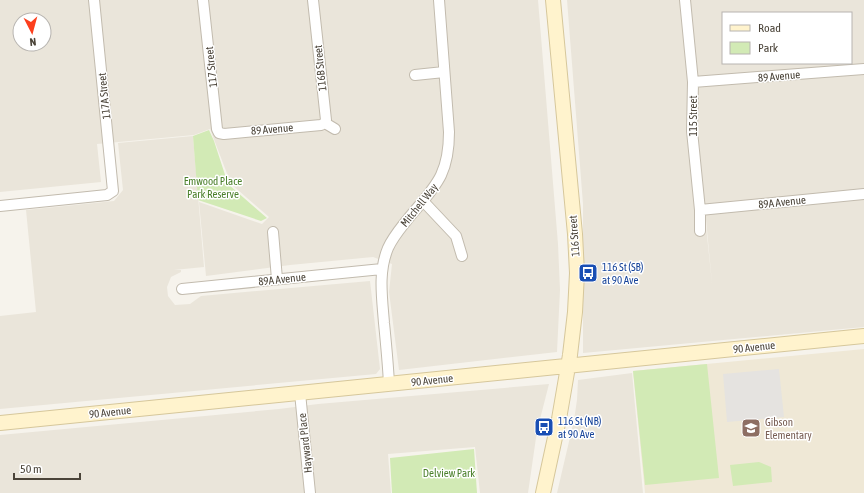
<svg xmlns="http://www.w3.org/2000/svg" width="864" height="493" font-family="'Asap Condensed',sans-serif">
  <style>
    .residential { fill: #eae5da; fill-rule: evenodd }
    .education { fill: #efe8d6 }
    .green { fill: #d2eab5 }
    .parking { fill: #e5e3e0 }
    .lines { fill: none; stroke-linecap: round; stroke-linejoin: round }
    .street-casing { stroke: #c2bbae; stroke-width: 12 }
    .secondary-casing { stroke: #d6c79b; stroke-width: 16 }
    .street { stroke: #fff; stroke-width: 10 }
    .secondary { stroke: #fff3cd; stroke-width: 14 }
    .labels { text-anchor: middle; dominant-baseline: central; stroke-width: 3; stroke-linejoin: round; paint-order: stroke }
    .street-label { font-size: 11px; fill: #4b4439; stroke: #fff }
    .park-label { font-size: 11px; fill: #4a7f2a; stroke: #fff }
    .transit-label { font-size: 11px; fill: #164399; stroke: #fff; text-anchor: start }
    .education-label { font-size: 11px; fill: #785e54; stroke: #fff; text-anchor: start }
  </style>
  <rect width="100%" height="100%" fill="#f6f3ec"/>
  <path class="residential" d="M0,0H538L558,244L560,290L557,352L399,370L389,292L392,264L373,257L290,265L206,276L199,202L262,224L269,217L231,184L210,129L194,135L97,144L101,182L0,192ZM20,20H44V44H20Z
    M567,0H682L712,283L693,82L688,0H864V327L583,353V204ZM723,13H851V63H723Z
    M193,136L204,267L174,270H181V272L171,277L167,287L168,296L175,305L190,304L201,296L370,281L380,369L376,374L0,409V316L36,312L26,210L114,201L123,190L118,143Z
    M632,373L643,493H557L574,420L577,400L578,380Z
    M549,384L537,431L528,493H480L475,447L388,454L391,493H0V435L279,409L318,404Z"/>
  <path class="education" d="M864,349V493H645L633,371Z"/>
  <path class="green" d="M209,130L214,141L228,184L267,218L261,221L198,200L193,136Z
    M707,364L719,478L645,485L633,371Z
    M474,449L477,493H392L390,458Z
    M759,462L771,467L772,482L733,486L730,465Z"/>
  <path class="parking" d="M779,369L784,417L727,422L723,374Z"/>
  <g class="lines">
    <defs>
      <path id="street" d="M203,0L217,129L219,133L224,134L321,125L325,123
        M313,0L326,120L325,123L335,129
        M685,0L693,82L692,131L700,210V231
        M415,75L444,72
        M693,82L864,69
        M423,201L456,236L462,256
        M0,206L107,195L113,191L94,0
        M700,210L864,194
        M273,232L277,279
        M182,289L382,269
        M389,384C388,364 386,343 384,323C382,297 378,272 388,248C393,237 400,229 407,220C434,187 449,177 449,132L439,0
        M300,393L310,493"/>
      <path id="secondary" d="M0,423L864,336
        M543,493L559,419L570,355L575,312L577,273L575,234L553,0"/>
    </defs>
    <use href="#street" class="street-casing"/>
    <use href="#secondary" class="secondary-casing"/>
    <use href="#street" class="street"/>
    <use href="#secondary" class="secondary"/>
  </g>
  <defs>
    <symbol id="bus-square" viewBox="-11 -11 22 22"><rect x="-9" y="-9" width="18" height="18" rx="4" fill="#1a4fb4" stroke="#fff"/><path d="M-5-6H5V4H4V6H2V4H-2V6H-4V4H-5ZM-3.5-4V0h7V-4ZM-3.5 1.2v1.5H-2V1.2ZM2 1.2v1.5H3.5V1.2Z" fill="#fff"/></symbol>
    <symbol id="school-square" viewBox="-11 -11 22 22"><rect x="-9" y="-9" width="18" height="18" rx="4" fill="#8d6e63" stroke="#fff"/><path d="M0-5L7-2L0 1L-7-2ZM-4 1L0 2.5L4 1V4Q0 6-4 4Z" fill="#fff"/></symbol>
  </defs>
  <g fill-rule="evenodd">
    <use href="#bus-square" x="577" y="262" width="22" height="22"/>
    <use href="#bus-square" x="533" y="416" width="22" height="22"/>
    <use href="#school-square" x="740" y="417" width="22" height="22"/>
  </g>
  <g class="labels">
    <g class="street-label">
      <text transform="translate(211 67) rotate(-96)">117 Street</text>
      <text transform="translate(320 68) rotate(-96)">116B Street</text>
      <text transform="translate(779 76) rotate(-5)">89 Avenue</text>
      <text transform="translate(104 96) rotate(-96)">117A Street</text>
      <text transform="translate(693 116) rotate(-90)">115 Street</text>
      <text transform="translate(272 129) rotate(-5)">89 Avenue</text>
      <text transform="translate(782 202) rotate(-6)">89A Avenue</text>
      <text transform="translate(419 205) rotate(-51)">Mitchell Way</text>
      <text transform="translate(574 236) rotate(-94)">116 Street</text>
      <text transform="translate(282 279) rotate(-6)">89A Avenue</text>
      <text transform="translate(754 347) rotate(-6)">90 Avenue</text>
      <text transform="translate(432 380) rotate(-6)">90 Avenue</text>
      <text transform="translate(110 412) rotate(-6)">90 Avenue</text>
      <text transform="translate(305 443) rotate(-96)">Hayward Place</text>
    </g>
    <g class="park-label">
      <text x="213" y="181">Emwood Place<tspan x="213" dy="13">Park Reserve</tspan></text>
      <text x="449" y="473">Delview Park</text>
    </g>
    <g class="transit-label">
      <text x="602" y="267">116 St (SB)<tspan x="602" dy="13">at 90 Ave</tspan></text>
      <text x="558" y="421">116 St (NB)<tspan x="558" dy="13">at 90 Ave</tspan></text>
    </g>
    <g class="education-label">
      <text x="765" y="422">Gibson<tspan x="765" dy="13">Elementary</tspan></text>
    </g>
  </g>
  <rect x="722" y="12" width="130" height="52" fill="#ffffff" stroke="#b7b4b0"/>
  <rect x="730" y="25" width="20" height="6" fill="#fff3cd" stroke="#b7b4b0"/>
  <text x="758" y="32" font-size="12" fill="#4b4439">Road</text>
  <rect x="730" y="42" width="20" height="12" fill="#d2eab5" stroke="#b7b4b0"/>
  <text x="758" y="52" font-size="12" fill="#4b4439">Park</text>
  <g transform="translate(32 32) rotate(174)"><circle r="19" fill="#ffffff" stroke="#b7b4b0"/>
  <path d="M0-3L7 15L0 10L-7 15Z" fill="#fc3f1d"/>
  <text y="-6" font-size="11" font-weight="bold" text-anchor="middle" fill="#4b4439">N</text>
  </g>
  <path d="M14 473v6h66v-6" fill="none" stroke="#4b4439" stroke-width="2"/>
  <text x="20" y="473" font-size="12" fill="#4b4439" stroke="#ffffff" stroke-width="3" paint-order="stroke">50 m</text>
</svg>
